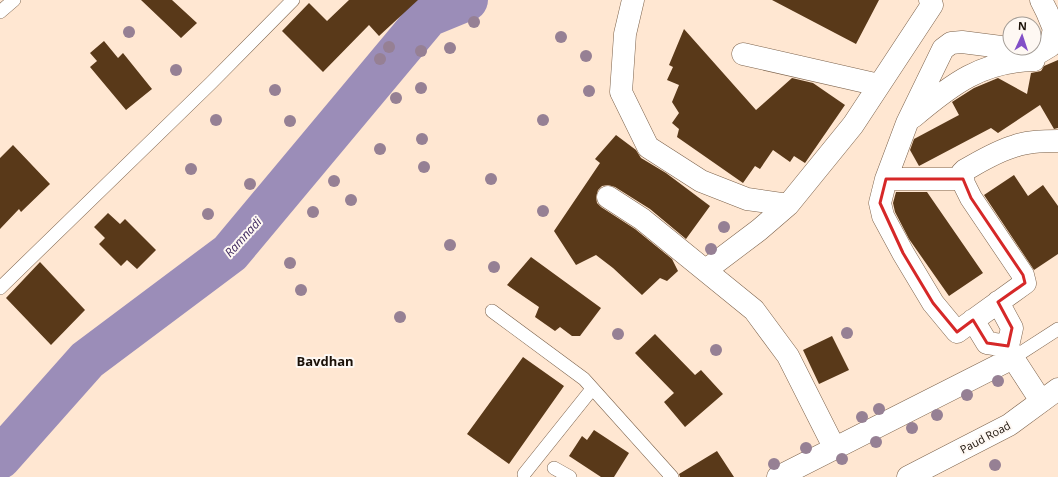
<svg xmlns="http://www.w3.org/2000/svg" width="1058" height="477" font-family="'Open Sans',sans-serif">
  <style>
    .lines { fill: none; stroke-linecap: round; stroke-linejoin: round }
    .river { stroke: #9b8db8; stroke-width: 42 }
    .building { fill: #593919 }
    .lane-casing { stroke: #7c624b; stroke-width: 14 }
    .street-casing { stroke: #7c624b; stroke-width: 23 }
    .primary-casing { stroke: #7c624b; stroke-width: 23 }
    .lane { stroke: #fff; stroke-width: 13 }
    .street { stroke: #fff; stroke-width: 22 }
    .primary { stroke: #fff; stroke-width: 22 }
    .tree { fill: #968094 }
    .marked { fill: none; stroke: #d62828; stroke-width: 3; stroke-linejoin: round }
    .labels { text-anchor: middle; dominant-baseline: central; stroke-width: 4; stroke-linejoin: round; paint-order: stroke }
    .street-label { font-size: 11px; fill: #1b1108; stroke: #fef8f3 }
    .water-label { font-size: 12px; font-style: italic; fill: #402a61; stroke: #fef8f3 }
    .quarter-label { font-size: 13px; font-weight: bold; fill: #1b1108; stroke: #fef8f3 }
  </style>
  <rect width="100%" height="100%" fill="#ffe7d2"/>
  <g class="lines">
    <path class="river" d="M0,458L87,360L230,253L428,16L467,0"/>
  </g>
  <path class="building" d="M141,0H172L197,23L181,38Z
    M349,0H418L379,36L369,25L323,72L282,31L309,3L327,21Z
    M772,0H879L856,44Z
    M684,29L756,110L792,78L813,83L845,105L805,163L794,156L790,162L773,150L760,169L755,166L743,183L677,137L679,129L672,123L679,113L672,102L679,85L667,80L673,67L669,65Z
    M104,41L118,58L123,53L152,89L126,110L90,67L97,61L90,53Z
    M1058,60V128L1054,129L1040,105L998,133L991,128L919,166L910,150L914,139L959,115L952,102L974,88L998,78L1027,94L1031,73L1041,71L1044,66Z
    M616,135L636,150L641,158L666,173L710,206L686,239L650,209L615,187L608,185L602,186L598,190L596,197L597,203L601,207L635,229L672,259L678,271L667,281L660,278L642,295L613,268L596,255L576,265L554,231L600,163L595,159Z
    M13,145L50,184L21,212L19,209L0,229V158Z
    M1014,175L1028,196L1043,185L1058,206V254L1034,270L984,195Z
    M896,192H927L983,273L949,296L909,239L895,212L893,203Z
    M108,213L120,224L125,219L156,250L137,269L127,260L121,266L99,244L105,238L94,227Z
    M531,257L601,308L580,336H572L560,327L555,331L535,317L539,307L507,285Z
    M40,262L85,310L51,345L6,298Z
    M655,334L695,375L701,370L723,394L685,427L664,402L674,393L635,353Z
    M832,336L849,370L819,384L803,350Z
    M523,357L564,386L509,464L467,434Z
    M594,430L629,453L614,477H601L569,456L582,436L587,440Z
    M717,451L734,477H680L679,474Z"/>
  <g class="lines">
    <defs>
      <path id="lane" d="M0,12L14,0
        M0,288L211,83L293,0
        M492,311L584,379L672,477
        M1013,358L1058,329
        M554,468L570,477
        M524,474L592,389"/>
      <path id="street" d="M633,0L625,34L621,92L648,147L701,181L747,199L788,205
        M1041,0L1047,12L1054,29L1050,46L1040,52L962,42L951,43L943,49L907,123L886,179L880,203L883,216L903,253L933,303L957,332L1025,283L1023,275L971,198L964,184L962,173L965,170C981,161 997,151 1015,146C1028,141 1044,141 1058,141
        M743,54L879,85
        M913,117C952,84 982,61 1034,60
        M886,179H963
        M608,197L642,219L754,310L788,356L835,449
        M706,270L759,230L788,205L853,125L932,5L930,0
        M998,302L1012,328L1008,346L1013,358L1041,401
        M973,320L987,343L1008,346
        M778,477L1013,358"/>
      <path id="primary" d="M908,477L1009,425L1058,389"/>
    </defs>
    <use href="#lane" class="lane-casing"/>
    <use href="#street" class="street-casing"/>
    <use href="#primary" class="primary-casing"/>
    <use href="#lane" class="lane"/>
    <use href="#street" class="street"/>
    <use href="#primary" class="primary"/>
  </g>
  <g class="tree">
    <circle cx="474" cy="22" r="6"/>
    <circle cx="129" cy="32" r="6"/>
    <circle cx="561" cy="37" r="6"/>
    <circle cx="389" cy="47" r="6"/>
    <circle cx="450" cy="48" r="6"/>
    <circle cx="421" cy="51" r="6"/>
    <circle cx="586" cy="56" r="6"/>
    <circle cx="380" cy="59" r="6"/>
    <circle cx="176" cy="70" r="6"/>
    <circle cx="421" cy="88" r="6"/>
    <circle cx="275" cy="90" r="6"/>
    <circle cx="589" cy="91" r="6"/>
    <circle cx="396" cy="98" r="6"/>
    <circle cx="216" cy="120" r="6"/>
    <circle cx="543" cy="120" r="6"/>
    <circle cx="290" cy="121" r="6"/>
    <circle cx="422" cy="139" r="6"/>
    <circle cx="380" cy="149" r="6"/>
    <circle cx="424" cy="167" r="6"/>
    <circle cx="191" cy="169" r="6"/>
    <circle cx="491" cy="179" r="6"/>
    <circle cx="334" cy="181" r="6"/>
    <circle cx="250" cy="184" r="6"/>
    <circle cx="351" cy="200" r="6"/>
    <circle cx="543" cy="211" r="6"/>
    <circle cx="313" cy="212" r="6"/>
    <circle cx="208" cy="214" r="6"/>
    <circle cx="724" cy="227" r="6"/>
    <circle cx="450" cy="245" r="6"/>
    <circle cx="711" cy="249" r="6"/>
    <circle cx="290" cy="263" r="6"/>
    <circle cx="494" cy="267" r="6"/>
    <circle cx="301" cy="290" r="6"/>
    <circle cx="400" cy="317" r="6"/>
    <circle cx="847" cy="333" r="6"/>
    <circle cx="618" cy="334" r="6"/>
    <circle cx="716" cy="350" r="6"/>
    <circle cx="998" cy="381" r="6"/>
    <circle cx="967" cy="395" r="6"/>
    <circle cx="879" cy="409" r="6"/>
    <circle cx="937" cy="415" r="6"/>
    <circle cx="862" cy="417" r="6"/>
    <circle cx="912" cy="428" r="6"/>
    <circle cx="876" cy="442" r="6"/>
    <circle cx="806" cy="448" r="6"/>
    <circle cx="842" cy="459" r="6"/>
    <circle cx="774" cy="464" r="6"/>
    <circle cx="995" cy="465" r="6"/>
  </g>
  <path class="marked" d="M886,179H963L971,198L1023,275L1025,283L998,302L1012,328L1008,346L987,343L973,320L957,332L933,303L903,253L880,203Z"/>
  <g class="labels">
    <g class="street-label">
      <text transform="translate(985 437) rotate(-28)">Paud Road</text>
    </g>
    <g class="water-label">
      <text transform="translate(243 237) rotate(-48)">Ramnadi</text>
    </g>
    <g class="quarter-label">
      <text x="325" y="361">Bavdhan</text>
    </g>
  </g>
  <g transform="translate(1022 36) rotate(3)"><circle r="19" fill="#fef8f3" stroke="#a39c95"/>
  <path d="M0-3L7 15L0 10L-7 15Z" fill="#824fc7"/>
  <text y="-6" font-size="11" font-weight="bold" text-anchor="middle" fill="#1b1108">N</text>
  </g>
</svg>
